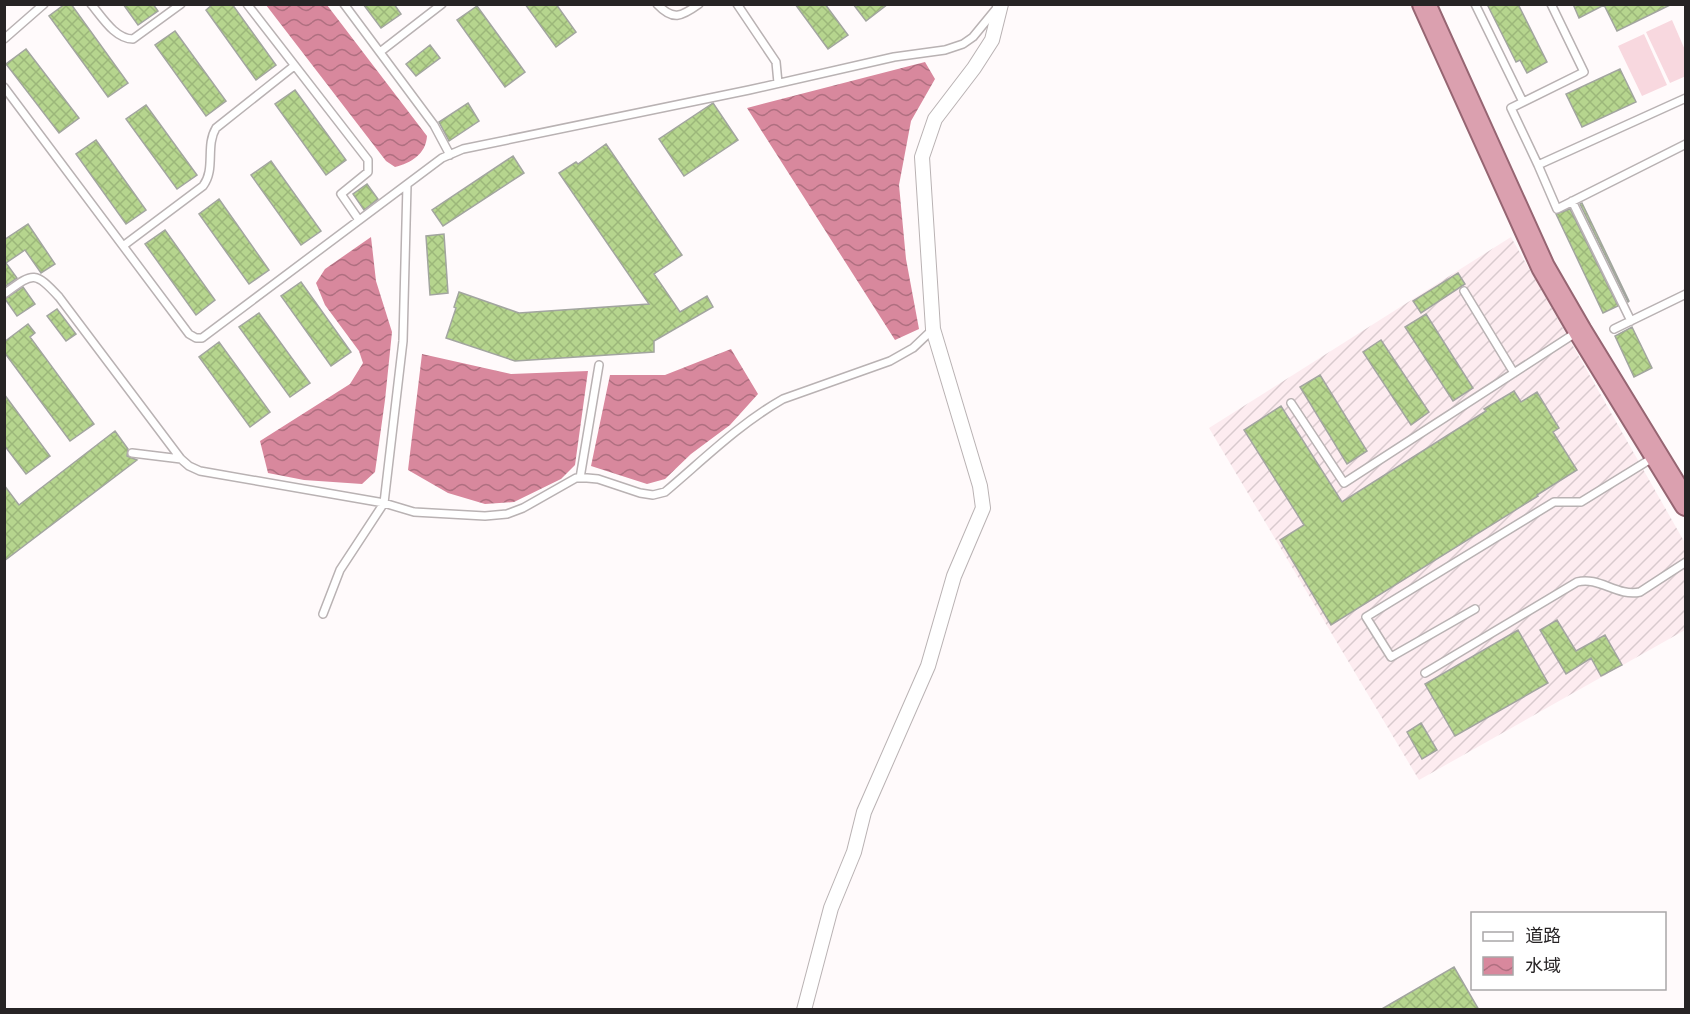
<svg xmlns="http://www.w3.org/2000/svg" width="1690" height="1014" font-family="'Fira Sans','Noto Sans SC',sans-serif">
  <style>
    .industrial { fill: url(#industrial-furrows) }
    .garden { fill: #f8d8df }
    .water { fill: url(#water-waves) }
    .building { fill: url(#building-cross-hatch); stroke: #a2a59f; stroke-width: 1.5 }
    .lines { fill: none; stroke-linecap: round; stroke-linejoin: round }
    .service-casing { stroke: #b9b2b3; stroke-width: 10 }
    .minor-casing { stroke: #b9b2b3; stroke-width: 16 }
    .trunk-casing { stroke: #966572; stroke-width: 26 }
    .service { stroke: #fff; stroke-width: 7 }
    .minor { stroke: #fff; stroke-width: 14 }
    .trunk { stroke: #dba0af; stroke-width: 22 }
  </style>
  <defs>
    <pattern id="industrial-furrows" width="10" height="10" patternUnits="userSpaceOnUse" patternTransform="scale(1.5)"><rect width="10" height="10" fill="#fdecf0"/><path d="M-1 1l2-2M0 10L10 0M9 11l2-2" fill="none" stroke="#d9cace"/></pattern>
    <pattern id="water-waves" width="16" height="10" patternUnits="userSpaceOnUse" patternTransform="scale(1.5)"><rect width="16" height="10" fill="#d8889d"/><path d="M0 5q4-4 8 0t8 0" fill="none" stroke="#af6f80"/></pattern>
    <pattern id="building-cross-hatch" width="8" height="8" patternUnits="userSpaceOnUse" patternTransform="scale(1.5)"><rect width="8" height="8" fill="#b6d58e"/><path d="M0 0l8 8M0 8l8-8" fill="none" stroke="#9cb77a"/></pattern>
  </defs>
  <rect width="100%" height="100%" fill="#fffafb"/>
  <path class="industrial" d="M1511,237L1685,543V630L1419,780L1209,428Z"/>
  <path class="garden" d="M1672,20L1685,50L1686,76L1670,83L1646,32Z
    M1644,34L1667,85L1642,96L1618,46Z"/>
  <path class="water" d="M266,5H327L427,136C426,154 411,163 395,167L386,161Z
    M925,62L935,79L911,121L899,185L906,259L919,329L895,340L747,108Z
    M371,237L376,281L392,332L385,400L375,472L362,484L304,480L268,473L260,441L350,384L363,363L359,351L325,305L316,283L325,269Z
    M731,349L758,394L730,425L691,454L665,479L647,484L591,466L610,375H665Z
    M422,354L511,374L588,371L575,465L561,479L514,502L485,504L448,493L408,470Z"/>
  <path class="building" d="M65,4H71L128,83L108,97L49,16Z
    M123,4H153L158,11L138,25Z
    M213,4H232L276,65L256,80L206,10Z
    M363,4H394L401,14L381,28Z
    M525,4H556L576,32L556,47Z
    M795,4H825L848,35L828,49Z
    M853,4H888L866,21Z
    M1487,4H1518L1547,62L1527,73L1520,60L1516,62Z
    M1573,4H1672L1617,31L1604,5L1579,18Z
    M477,6L525,72L505,87L457,20Z
    M175,31L226,101L206,116L155,45Z
    M430,45L440,58L416,76L406,64Z
    M26,49L79,118L59,133L6,64Z
    M1620,69L1636,102L1582,127L1566,94Z
    M295,90L346,160L326,175L275,104Z
    M468,103L479,121L449,141L439,122Z
    M713,103L738,140L684,176L659,139Z
    M146,105L197,175L177,189L126,119Z
    M96,140L146,210L126,224L76,154Z
    M606,144L682,255L654,274L680,312L707,296L713,307L654,341V352L515,361L446,338L456,308L454,307L459,292L519,313L649,304L559,173L576,162L578,164Z
    M513,156L524,173L443,226L432,210Z
    M271,161L321,231L301,245L251,175Z
    M367,184L378,199L364,210L353,194Z
    M219,199L269,270L249,284L199,214Z
    M1582,203L1629,301L1628,302L1580,204Z
    M1570,209L1618,306L1603,313L1556,214Z
    M28,224L55,264L41,273L25,250L6,263L17,278L4,287V240Z
    M165,230L215,300L196,315L145,244Z
    M444,234L448,293L430,295L426,236Z
    M1458,273L1465,284L1421,313L1413,301Z
    M301,282L351,352L331,366L281,296Z
    M23,287L35,304L17,316L5,299Z
    M57,309L76,334L66,341L47,316Z
    M259,313L310,383L290,397L239,327Z
    M1426,314L1473,388L1453,401L1405,327Z
    M28,324L35,333L30,337L94,424L70,441L4,352V342Z
    M1632,327L1652,368L1634,377L1615,336Z
    M1381,340L1429,412L1411,425L1363,352Z
    M219,342L270,412L250,427L199,357Z
    M1320,375L1367,451L1347,464L1300,387Z
    M1514,391L1521,402L1537,392L1559,428L1553,432L1577,470L1537,495L1538,496L1331,625L1280,540L1304,525L1244,430L1281,406L1342,502L1486,411L1484,409Z
    M4,394L50,456L26,474L4,445Z
    M115,431L128,449L127,456L137,460L4,561V485L19,505Z
    M1557,620L1576,651L1605,635L1622,665L1601,676L1591,658L1566,674L1540,630Z
    M1518,630L1548,683L1455,736L1425,684Z
    M1421,723L1437,750L1422,759L1407,732Z
    M1454,967L1479,1010H1380Z"/>
  <g class="lines">
    <defs>
      <path id="service" d="M91,4C102,17 115,39 133,39L181,4
        M247,4L368,160V172L341,194L359,220
        M344,4L434,125L450,155
        M657,4C673,21 681,17 699,4
        M737,4L776,62L778,83
        M1475,4L1523,102
        M1551,4L1584,72L1511,108L1538,165L1686,98
        M4,39L44,4
        M380,52L442,4
        M4,87L189,334L196,338H202L442,158L463,149L749,90L894,57L945,50L963,44L973,37L996,9
        M1538,165L1557,209L1686,144
        M1572,201L1631,321
        M123,246L203,186C216,169 205,146 216,128L294,66
        M1464,291L1514,373
        M4,294C33,273 34,270 59,297L181,459L189,466L200,471L384,503L414,512L485,516L507,514L523,508L576,478H587L598,479L640,493L653,495L665,492C703,460 739,424 783,399L890,361L913,348L933,329
        M1614,329L1686,294
        M1291,403L1344,483L1577,332
        M132,453L181,459
        M580,478L599,365
        M1475,609L1391,657L1366,617L1554,502H1581L1654,457
        M323,614L340,570L384,503L403,341L407,185
        M1425,673L1577,582C1599,576 1617,597 1640,592L1686,562"/>
      <path id="minor" d="M804,1010L831,908L854,852L864,812L928,666L954,576L983,508L980,486L933,329L922,157L935,119L974,68L992,40L1001,4"/>
      <path id="trunk" d="M1424,4L1543,267L1580,331L1686,504"/>
    </defs>
    <use href="#service" class="service-casing"/>
    <use href="#minor" class="minor-casing"/>
    <use href="#trunk" class="trunk-casing"/>
    <use href="#service" class="service"/>
    <use href="#minor" class="minor"/>
    <use href="#trunk" class="trunk"/>
  </g>
  <rect width="1690" height="1014" fill="none" stroke="#272425" stroke-width="12"/>
  <rect x="1471" y="912" width="195" height="78" fill="#ffffff" stroke="#a9a7a8" stroke-width="1.5"/>
  <rect x="1483" y="932" width="30" height="9" fill="#ffffff" stroke="#a9a7a8" stroke-width="1.5"/>
  <text x="1525" y="942" font-size="18" fill="#272425">道路</text>
  <rect x="1483" y="957" width="30" height="18" fill="url(#water-waves)" stroke="#a9a7a8" stroke-width="1.5"/>
  <text x="1525" y="972" font-size="18" fill="#272425">水域</text>
</svg>
